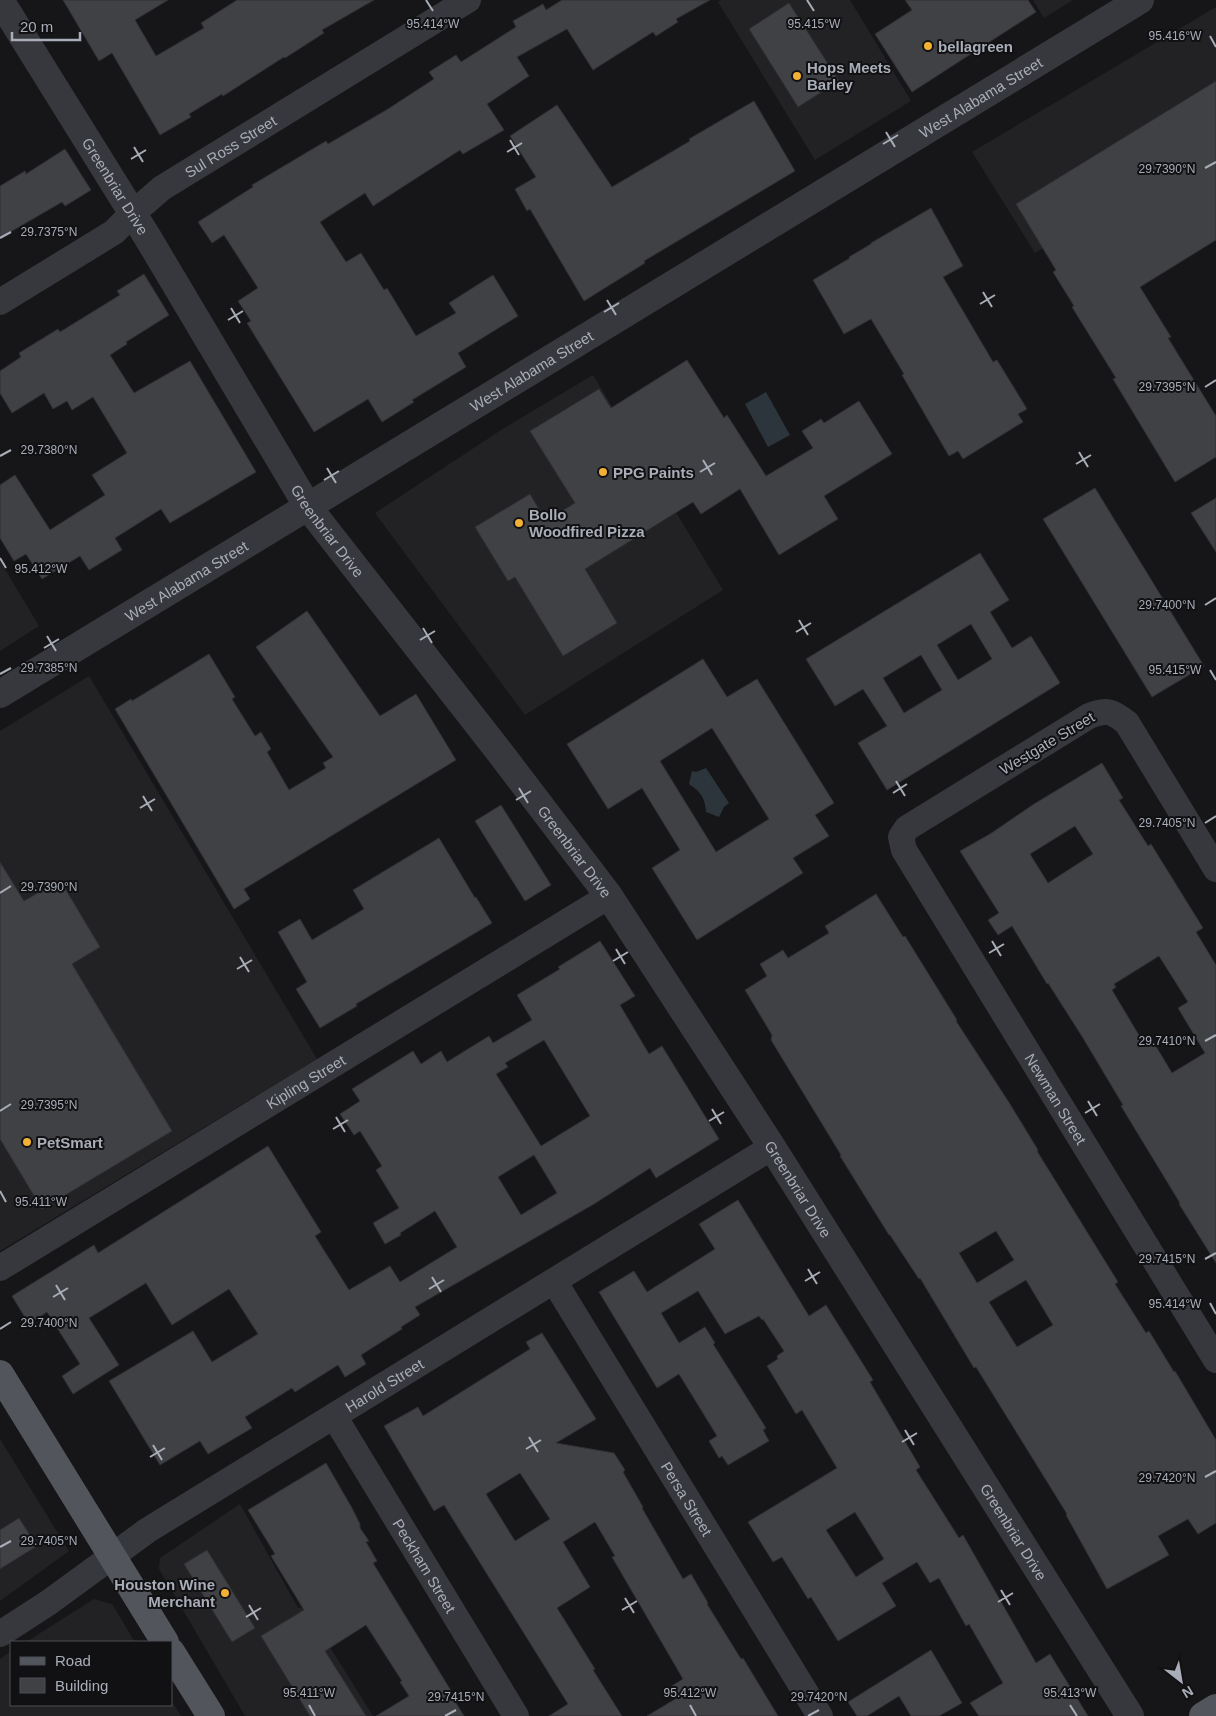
<svg xmlns="http://www.w3.org/2000/svg" width="1216" height="1716" font-family="Helvetica,sans-serif">
  <style>
    .built { fill: #222225 }
    .water { fill: #2c353c }
    .building { fill: #404145; stroke: #303034; fill-rule: evenodd }
    .lines { fill: none; stroke-linecap: round; stroke-linejoin: round }
    .minor { stroke: #37383d; stroke-width: 26 }
    .tertiary { stroke: #37383d; stroke-width: 28 }
    .primary { stroke: #53555c; stroke-width: 28 }
    .ticks { fill: none; stroke: #a8adb8; stroke-width: 2 }
    .poi-dot { fill: #f2b134; stroke: #111113; stroke-width: 2 }
    .labels { text-anchor: middle; dominant-baseline: central; stroke-width: 4; stroke-linejoin: round; paint-order: stroke }
    .poi-label { font-size: 15px; font-weight: bold; fill: #a8adb8; stroke: #111113; text-anchor: start }
    .street-label { font-size: 15px; fill: #a8adb8; stroke: #111113 }
    .ticks-label { font-size: 12px; text-anchor: middle; fill: #a8adb8; stroke: #111113; stroke-width: 4; stroke-linejoin: round; paint-order: stroke }
  </style>
  <rect width="100%" height="100%" fill="#161618"/>
  <path class="built" d="M721,0H850L911,101L815,160L718,2Z
    M1033,0H1073L1044,18Z
    M1216,7V143L1035,253L972,152Z
    M593,375L723,590L525,715L375,513L501,430Z
    M0,561L39,626L0,651Z
    M89,676L317,1059L0,1251V731Z
    M0,1439L69,1551L0,1601Z
    M240,1504L298,1608L305,1607L373,1716H245L159,1569L160,1558Z
    M94,1599L112,1604L135,1642H26Z
    M11,1651V1705H171V1700L181,1716H0V1659Z"/>
  <path class="water" d="M766,392L790,435L768,447L745,404Z
    M706,768L729,803L724,807L719,817L706,812C705,798 701,792 689,784L692,771L696,772Z"/>
  <path class="building" d="M63,0H168L135,20L156,56L204,28L201,23L237,0H374L322,30L324,33L285,58L284,57L223,96L222,94L189,114L191,117L160,135L112,53L99,61Z
    M562,0H710L676,19L678,22L656,36L653,32L593,70L567,29L517,57L529,76L487,104L504,130L463,154L460,150L373,206L365,193L320,222L346,262L361,253L384,290L387,288L416,336L456,313L449,303L493,275L518,316L458,353L466,367L412,400L414,402L382,422L368,399L314,432L247,323L251,321L238,301L258,288L224,235L212,243L198,222L253,187L252,185L326,141L328,144L388,109L434,79L429,72L456,55L461,62L516,27L513,21L543,4L546,10Z
    M905,0H1028L1036,12L912,92L875,34L912,10Z
    M789,3L839,81L798,107L749,29Z
    M1216,81V240L1140,287L1171,337L1168,338L1216,416V457L1175,482L1113,379L1116,378L1072,307L1074,306L1053,272L1056,270L1016,204Z
    M754,101L795,171L644,261L645,263L584,301L530,209L527,211L515,189L536,177L510,136L557,105L612,187L690,141L689,139Z
    M65,149L91,190L65,206L62,202L0,238V186L25,171L26,174Z
    M931,208L963,266L943,277L993,362L997,360L1027,409L1018,414L1023,422L963,459L958,451L949,456L902,375L904,374L871,319L844,334L813,280L850,258L849,257L871,244V243Z
    M144,274L169,315L126,342L127,344L110,355L134,393L190,361L256,472L170,523L161,509L115,538L122,550L89,570L80,556L42,579L26,554L14,561L0,538V485L15,475L50,530L105,495L92,475L127,453L93,397L72,410L67,401L53,409L44,393L12,413L0,393V371L21,357L19,353L58,329L60,332L120,295L117,291Z
    M687,360L724,418L727,415L766,476L813,448L802,431L821,419L824,423L859,401L892,454L824,496L838,519L779,555L740,489L701,514L693,502L585,569L617,623L563,656L515,577L508,581L475,527L530,494L546,521L575,503L530,431L599,389L611,408Z
    M1095,488L1204,666L1152,697L1043,519Z
    M1216,498V552L1191,513Z
    M980,553L1009,600L990,612L1012,648L1031,636L1060,683L887,790L858,743L887,726L863,689L835,706L806,659ZM971,624L992,659L958,680L937,645ZM921,655L942,690L904,713L883,678Z
    M307,611L380,716L416,694L456,760L244,889L250,899L234,909L115,709L131,699L132,701L209,654L235,697L232,699L255,736L261,732L271,749L267,752L289,790L326,768L323,763L333,757L256,647Z
    M703,659L727,697L757,679L834,803L815,815L829,836L793,858L803,873L697,940L652,868L680,850L642,788L608,809L567,744ZM712,728L769,819L716,852L660,761Z
    M1102,763L1123,798L1119,800L1148,846L1151,844L1203,928L1196,932L1216,965V1263L1179,1204L1180,1203L1121,1106L1123,1105L1083,1038L1048,983L1047,984L1012,926L998,935L988,920L999,913L960,851L990,834L1034,804ZM1075,826L1093,854L1048,883L1030,854ZM1159,956L1188,1002L1178,1008L1205,1053L1172,1073L1151,1038L1143,1042L1112,990L1116,987L1114,984Z
    M501,805L551,885L525,901L475,821Z
    M439,838L475,898L476,897L492,923L356,1004L357,1006L320,1028L296,989L307,982L278,932L300,919L312,940L364,909L353,890Z
    M0,862L24,901L48,887L66,890L100,947L72,964L172,1131L42,1209L0,1139Z
    M876,894L903,937L905,936L957,1020L956,1021L1010,1104L1038,1150L1037,1151L1118,1282L1115,1284L1146,1333L1149,1331L1174,1372L1175,1371L1216,1440V1523L1198,1534L1188,1519L1158,1536L1169,1555L1107,1589L1066,1515L1067,1514L976,1367L974,1368L920,1278L919,1279L890,1235H889L840,1156L841,1155L771,1040L772,1035L745,990L767,976L760,964L783,950L788,958L829,933L825,926ZM996,1231L1014,1260L977,1283L959,1253ZM1026,1280L1053,1325L1017,1347L989,1302Z
    M600,941L635,996L620,1005L649,1054L662,1046L719,1139L656,1178L650,1168L594,1204L415,1307L420,1315L401,1327L402,1329L361,1355L366,1364L345,1377L338,1365L295,1392L292,1388L245,1417L252,1428L208,1454L200,1441L160,1465L109,1381L193,1331L212,1362L258,1334L229,1289L172,1325L146,1283L89,1318L119,1365L73,1394L62,1376L80,1364L47,1312L29,1324L12,1296L94,1245L98,1253L268,1146L321,1232L315,1236L349,1290L390,1266L400,1282L457,1247L435,1211L400,1233L401,1235L385,1244L373,1223L399,1208L376,1170L382,1166L360,1131L354,1135L340,1114L360,1101L352,1089L413,1051L421,1064L441,1051L447,1062L489,1036L493,1043L532,1020L517,995L560,969L558,967ZM544,1040L590,1116L541,1146L496,1074L508,1067L505,1063ZM534,1155L557,1193L521,1215L498,1177Z
    M738,1200L809,1316L826,1305L873,1380L870,1382L920,1467L916,1470L959,1538L963,1535L1036,1663L1050,1654L1088,1716H979L970,1703L1003,1683L969,1624L966,1626L939,1578L930,1583L917,1562L882,1583L896,1606L838,1641L811,1597L808,1599L782,1557L773,1562L748,1522L837,1468L802,1410L796,1414L767,1366L778,1359L777,1356L784,1351L763,1319L762,1320L759,1316L725,1334L698,1291L661,1313L679,1343L705,1327L715,1343L713,1344L766,1428L763,1430L769,1441L728,1465L722,1456L719,1458L709,1441L717,1436L679,1374L657,1388L599,1292L634,1271L647,1292L715,1249L699,1224ZM855,1512L884,1559L856,1577L826,1530Z
    M542,1333L596,1419L556,1443L614,1453L625,1470L623,1472L643,1507L642,1508L683,1579L691,1574L708,1603L707,1604L741,1659L743,1658L778,1716H647L677,1698L670,1687L683,1679L612,1557L615,1556L595,1522L563,1542L590,1587L557,1608L595,1669L593,1670L622,1716H549L568,1704L444,1505L434,1511L384,1426L418,1407L423,1416L530,1349L526,1342ZM520,1473L550,1519L515,1541L486,1494Z
    M326,1463L352,1508L360,1524V1528L369,1541L366,1542L377,1561L373,1563L453,1694L451,1695L464,1716H376L409,1696L400,1682L402,1681L366,1625L325,1651L366,1716H310L261,1636L304,1610L271,1556L275,1554L248,1510Z
    M19,1518L37,1546L0,1569V1530Z
    M207,1550L255,1628L232,1642L184,1564Z
    M931,1650L962,1703L939,1716H911L899,1696L867,1716H857L848,1702Z"/>
  <g class="lines">
    <g class="minor">
      <path id="s1" d="M0,302L114,232L132,214L162,188L468,0"/>
      <path id="s2" d="M1216,869L1127,723C1112,711 1107,709 1089,716L907,828L901,837L904,850L1216,1360"/>
      <path id="s3" d="M0,1268L609,896"/>
      <path id="s4" d="M554,1281L820,1716"/>
      <path id="s5" d="M334,1416L516,1716"/>
      <path id="s6" d="M0,1634L48,1603L148,1530L772,1147"/>
    </g>
    <g class="tertiary">
      <path id="s7" d="M0,0L148,238L308,507L501,754L609,896L772,1147L1130,1716"/>
      <path id="s8" d="M0,694L1140,0"/>
    </g>
    <path class="primary" d="M0,1374L165,1642
      M171,1652L211,1716
      M1203,1716L1216,1708"/>
  </g>
  <path class="ticks" d="M426,0L433,11M807,0L814,11M1210,36L1216,47M886,132L895,147M510,140L519,155M883,144L898,135M134,147L143,162M507,152L522,143M131,159L146,150M1205,168L1216,162M0,238L11,232M983,292L992,307M607,300L616,315M980,304L995,295M231,308L240,323M604,312L619,303M228,320L243,311M1205,387L1216,380M1079,452L1088,467M0,456L11,450M703,460L712,475M1076,464L1091,455M327,468L336,483M700,472L715,463M324,480L339,471M0,558L6,568M1205,605L1216,598M799,620L808,635M423,628L432,643M796,632L811,623M47,636L56,651M420,640L435,631M44,648L59,639M1210,670L1216,680M0,674L11,668M896,781L905,796M519,788L528,803M893,793L907,784M143,796L152,811M516,800L531,791M140,808L155,799M1205,823L1216,816M0,893L11,886M992,941L1001,956M616,949L625,964M989,953L1004,944M240,957L249,972M613,961L628,952M237,969L252,960M1205,1041L1216,1035M1088,1101L1097,1116M712,1109L721,1124M0,1111L11,1104M1085,1113L1100,1104M336,1117L345,1132M709,1121L724,1112M333,1129L348,1120M0,1191L6,1202M1205,1259L1216,1253M808,1269L817,1284M432,1277L441,1292M805,1281L820,1272M56,1285L65,1300M429,1289L444,1280M53,1297L68,1288M1210,1303L1216,1314M0,1329L11,1322M905,1430L914,1445M529,1437L538,1452M902,1442L917,1433M153,1445L162,1460M526,1449L541,1440M150,1457L165,1448M1205,1477L1216,1471M0,1547L11,1541M1001,1590L1010,1605M625,1598L634,1613M998,1602L1013,1593M249,1605L258,1620M622,1610L637,1601M246,1617L261,1608M309,1705L315,1716M690,1705L696,1716M1070,1705L1077,1716M445,1716L456,1710M808,1716L819,1710"/>
  <g class="poi-dot">
    <circle cx="928" cy="46" r="5"/>
    <circle cx="797" cy="76" r="5"/>
    <circle cx="603" cy="472" r="5"/>
    <circle cx="519" cy="523" r="5"/>
    <circle cx="27" cy="1142" r="5"/>
    <circle cx="225" cy="1593" r="5"/>
  </g>
  <g class="labels">
    <g class="poi-label">
      <text x="938" y="46">bellagreen</text>
      <text x="807" y="67">Hops Meets<tspan x="807" dy="17">Barley</tspan></text>
      <text x="613" y="472">PPG Paints</text>
      <text x="529" y="514">Bollo<tspan x="529" dy="17">Woodfired Pizza</tspan></text>
      <text x="37" y="1142">PetSmart</text>
      <text x="215" y="1584" text-anchor="end">Houston Wine<tspan x="215" dy="17">Merchant</tspan></text>
    </g>
    <g class="street-label">
      <text stroke="none"><textPath href="#s8" startOffset="1148">West Alabama Street</textPath></text>
      <text stroke="none"><textPath href="#s1" startOffset="279">Sul Ross Street</textPath></text>
      <text stroke="none"><textPath href="#s7" startOffset="219">Greenbriar Drive</textPath></text>
      <text stroke="none"><textPath href="#s8" startOffset="622">West Alabama Street</textPath></text>
      <text stroke="none"><textPath href="#s7" startOffset="624">Greenbriar Drive</textPath></text>
      <text stroke="none"><textPath href="#s8" startOffset="218">West Alabama Street</textPath></text>
      <text transform="translate(1047 743) rotate(-31)">Westgate Street</text>
      <text stroke="none"><textPath href="#s7" startOffset="1029">Greenbriar Drive</textPath></text>
      <text stroke="none"><textPath href="#s3" startOffset="358">Kipling Street</textPath></text>
      <text stroke="none"><textPath href="#s2" startOffset="742">Newman Street</textPath></text>
      <text stroke="none"><textPath href="#s7" startOffset="1434">Greenbriar Drive</textPath></text>
      <text stroke="none"><textPath href="#s6" startOffset="458">Harold Street</textPath></text>
      <text stroke="none"><textPath href="#s4" startOffset="255">Persa Street</textPath></text>
      <text stroke="none"><textPath href="#s7" startOffset="1839">Greenbriar Drive</textPath></text>
      <text stroke="none"><textPath href="#s5" startOffset="175">Peckham Street</textPath></text>
    </g>
  </g>
  <g class="ticks-label">
    <text x="433" y="28">95.414°W</text>
    <text x="814" y="28">95.415°W</text>
    <text x="1175" y="40">95.416°W</text>
    <text x="1167" y="173">29.7390°N</text>
    <text x="49" y="236">29.7375°N</text>
    <text x="1167" y="391">29.7395°N</text>
    <text x="49" y="454">29.7380°N</text>
    <text x="41" y="573">95.412°W</text>
    <text x="1167" y="609">29.7400°N</text>
    <text x="49" y="672">29.7385°N</text>
    <text x="1175" y="674">95.415°W</text>
    <text x="1167" y="827">29.7405°N</text>
    <text x="49" y="891">29.7390°N</text>
    <text x="1167" y="1045">29.7410°N</text>
    <text x="49" y="1109">29.7395°N</text>
    <text x="41" y="1206">95.411°W</text>
    <text x="1167" y="1263">29.7415°N</text>
    <text x="1175" y="1308">95.414°W</text>
    <text x="49" y="1327">29.7400°N</text>
    <text x="1167" y="1482">29.7420°N</text>
    <text x="49" y="1545">29.7405°N</text>
    <text x="309" y="1697">95.411°W</text>
    <text x="690" y="1697">95.412°W</text>
    <text x="1070" y="1697">95.413°W</text>
    <text x="456" y="1701">29.7415°N</text>
    <text x="819" y="1701">29.7420°N</text>
  </g>
  <rect x="10" y="1641" width="162" height="65" fill="#111113" stroke="#4d4f55"/>
  <rect x="20" y="1657" width="25" height="8" fill="#53555c" stroke="#4d4f55"/>
  <text x="55" y="1666" font-size="15" fill="#a8adb8">Road</text>
  <rect x="20" y="1678" width="25" height="15" fill="#404145" stroke="#4d4f55"/>
  <text x="55" y="1691" font-size="15" fill="#a8adb8">Building</text>
  <g transform="translate(1181 1681) rotate(149)" stroke="#111113" stroke-width="4" paint-order="stroke">
  <path d="M0-4L9 19L0 12L-9 19Z" fill="#a8adb8"/>
  <text y="-8" font-size="14" font-weight="bold" text-anchor="middle" fill="#a8adb8">N</text>
  </g>
  <path d="M12 32v8h68v-8" fill="none" stroke="#a8adb8" stroke-width="2.5"/>
  <text x="20" y="32" font-size="15" fill="#a8adb8" stroke="#111113" stroke-width="4" paint-order="stroke">20 m</text>
</svg>
